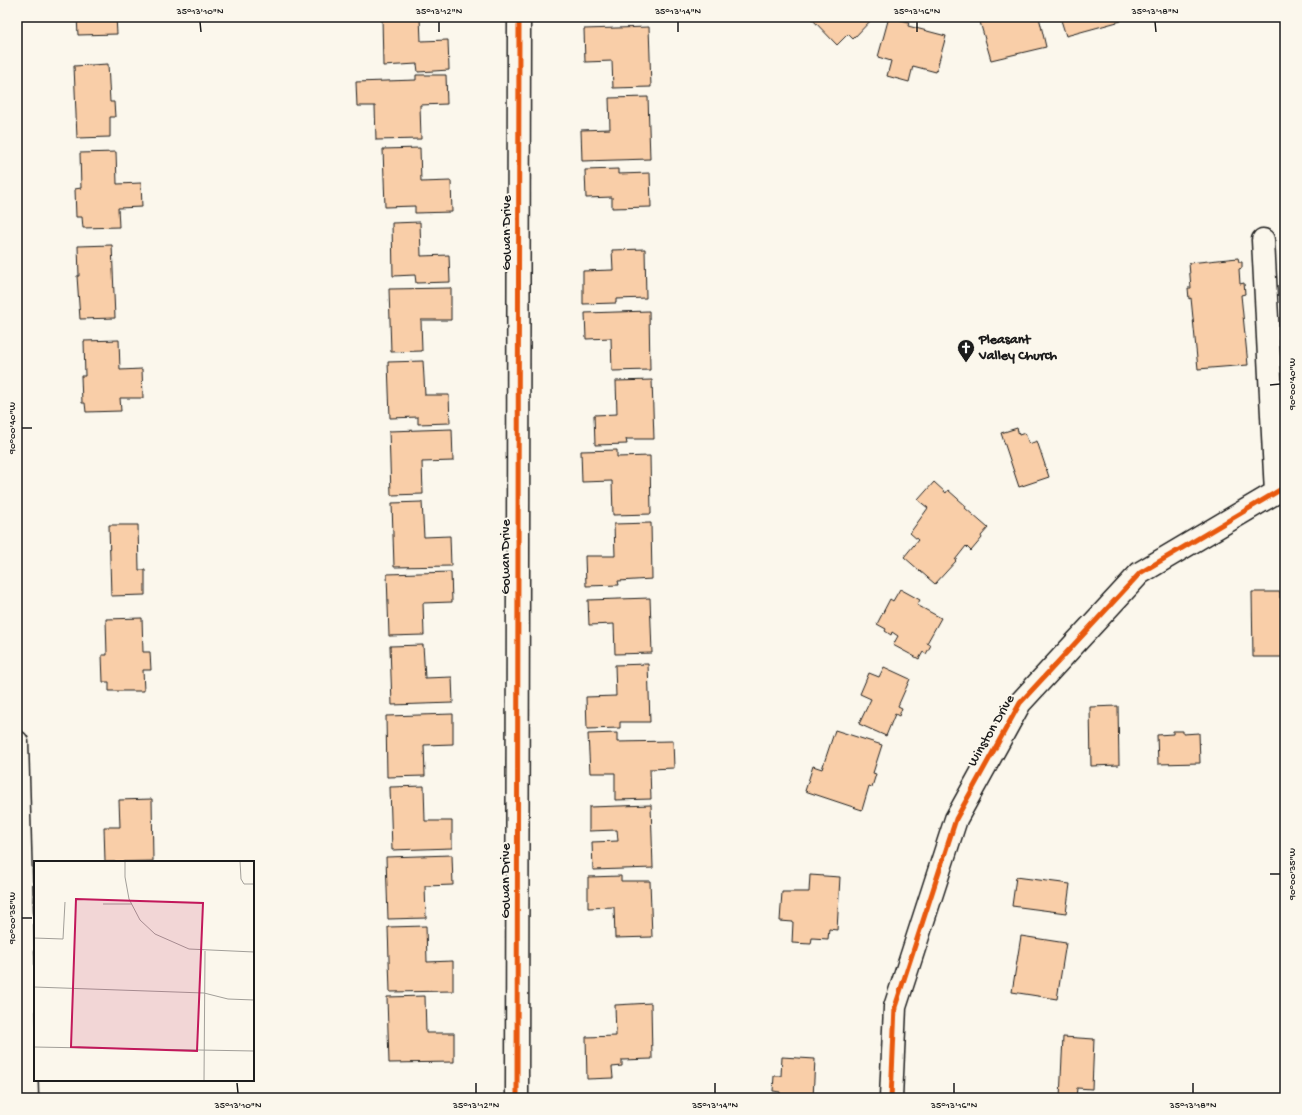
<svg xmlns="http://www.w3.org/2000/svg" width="1302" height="1115" font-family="'Gochi Hand',sans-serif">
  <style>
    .building { fill: #f9cea8; stroke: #1c1c1c }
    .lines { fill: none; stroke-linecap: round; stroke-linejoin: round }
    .minor-casing { stroke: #1c1c1c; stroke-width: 25 }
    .minor { stroke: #fbf7ec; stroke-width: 22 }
    .cycleway-casing { stroke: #fbf7ec; stroke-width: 8 }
    .cycleway { stroke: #e8590c; stroke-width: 5 }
    .ticks { fill: none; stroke: #1c1c1c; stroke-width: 1.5 }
    .labels { text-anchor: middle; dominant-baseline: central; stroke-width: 4; stroke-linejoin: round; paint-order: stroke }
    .street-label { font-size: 14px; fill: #1c1c1c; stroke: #fbf7ec }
    .poi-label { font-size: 14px; font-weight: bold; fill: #1c1c1c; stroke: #fbf7ec; text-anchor: start }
    .inset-road { fill: none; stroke: #a29f99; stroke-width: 1 }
    .view { fill: #c2185b; fill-opacity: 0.15; stroke: #c2185b; stroke-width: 2 }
    .inset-edge { fill: none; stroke: #1c1c1c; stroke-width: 2 }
    .neatline { fill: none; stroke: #1c1c1c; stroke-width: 1.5 }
    .ticks-label { font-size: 10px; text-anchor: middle; fill: #1c1c1c }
  </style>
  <rect width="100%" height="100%" fill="#fbf7ec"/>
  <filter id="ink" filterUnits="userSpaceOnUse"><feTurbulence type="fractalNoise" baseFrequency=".025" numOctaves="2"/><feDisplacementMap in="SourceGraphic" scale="8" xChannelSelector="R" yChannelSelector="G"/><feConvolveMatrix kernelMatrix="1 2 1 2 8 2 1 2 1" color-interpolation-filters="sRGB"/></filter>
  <g filter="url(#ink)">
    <path class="building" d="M77,17H116L117,34L78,35Z
      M382,17H420L421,41L448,40L449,70L418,72L417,64L383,66Z
      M584,17H648V19L584,21Z
      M810,17H874L853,39L848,34L837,45Z
      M889,17L909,22L908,26L946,36L936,72L913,66L909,82L887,76L891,61L878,57Z
      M999,17L1000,19L1010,17H1039L1046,47L991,60L980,22Z
      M1060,17H1120L1121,21L1066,36Z
      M649,27L651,87L613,88L612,61L585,62L584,29Z
      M108,64L110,102H114L115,117H110V137L77,138L74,66Z
      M416,75H446L447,104L420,105L421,139L376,140L375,106H357L356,82L416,80Z
      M648,97L650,159L582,161L581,130L610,129L609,98Z
      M420,148L421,182L451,181L452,212L415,213V206L385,207L383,149Z
      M116,152L117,184L141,183L142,207L118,208L119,227L83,228L82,217H76L75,189L81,188L80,153Z
      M618,169V174L650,173L651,207L612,208V197L586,198L585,170Z
      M420,222L421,256L449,255L450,282L416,283L415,275L393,276L392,223Z
      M112,245L115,318L80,319L77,276H79L78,246Z
      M645,249L646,298L616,299V303L583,304V271L613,270L612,250Z
      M1238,258L1239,262H1242V268L1239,269L1240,284L1244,283L1245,294L1241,295L1248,365L1198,369L1191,298L1189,299L1188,288H1191L1189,263Z
      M451,288V320H421L422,351L391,352L389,289Z
      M649,311L650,370L612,371L611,338L586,339L585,313Z
      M119,340L120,370L142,369L143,398H120L121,411L86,412L85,403H82L81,376H85L84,341Z
      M423,361L425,395H449L450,423L418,424V417L390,418L388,362Z
      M652,380L654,439H626L627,444L595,445L594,415L617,414L616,381Z
      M1017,428L1019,435L1025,433L1029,444L1037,441L1049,477L1019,487L1001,433Z
      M452,429L453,461L422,462L423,494L391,495L389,431Z
      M617,450V457L650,456L651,514L613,515L612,481L582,482L581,451Z
      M934,482L946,493L948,490L966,506L965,508L988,528L981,536L982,538L971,551L966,546L955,560L956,561L935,584L904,557L918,540L910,533L928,508L918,500Z
      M422,502L424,537L450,536L451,566L394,567L392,503Z
      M651,523L652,579L618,581L619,585L586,586L585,556H615L614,524Z
      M109,525H138L139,570H145V595L111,596Z
      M451,572L452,602L423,603L424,635L389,636L387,574Z
      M900,589L920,600L917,605L941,618L927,643L931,645L926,654L923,652L919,659L893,645L898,636L892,632L891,635L885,631L886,629L877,624L890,599L893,601Z
      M1252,592H1280V598H1285V657H1253Z
      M650,598L652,653L615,654L614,624L589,625L588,600Z
      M142,618L143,652H150L151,670H143L144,691H109V682H103L102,655H107L106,619Z
      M423,645L425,678L452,677L453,703L392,705L390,646Z
      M648,664L650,722H620V728L587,729L586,697L616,696L615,665Z
      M884,667L910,679L898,706L902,708L899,716L895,714L886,736L859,724L871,699L860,694L869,673L879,677Z
      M1118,706L1119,765L1091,766L1090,707Z
      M453,714V744L424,745L425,776L387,777L386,716Z
      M835,730L882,745L873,773L876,774L872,787L869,786L862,810L805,791L813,766L822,769Z
      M1173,731H1183V734L1199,733L1200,763L1158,764L1157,735L1173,734Z
      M617,733V742L673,741L674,768L650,769L651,799L615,800V773H590L588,734Z
      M424,786L425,821H452V848L392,850L390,787Z
      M152,799L153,861L105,862L104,827H120L119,800Z
      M651,805L653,868L593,870L592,842L618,841L617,830L589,831V807Z
      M452,855L453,885L425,886L426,918L388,919L386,857Z
      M810,875L840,877L837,930L829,929L828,939L812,938L811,944L792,943L793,922L780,921L782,892H809Z
      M621,876V881H650L652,937L615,938L614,907L588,908V877Z
      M1016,877L1070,884L1066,913L1012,906Z
      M426,926L427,962L453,961V991L390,992L388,927Z
      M1021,936L1066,943L1057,999L1012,992Z
      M425,996L426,1033H454V1062L389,1063L387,997Z
      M651,1003L652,1059L622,1060V1066L612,1067L613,1078L587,1079L586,1037L616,1036L615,1005Z
      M1063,1037L1094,1039L1092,1089L1077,1088L1076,1098H1060Z
      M782,1057L815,1059L813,1098H780V1092L773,1091L774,1076H781Z"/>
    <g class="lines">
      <defs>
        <path id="minor" d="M1263,240L1276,493
          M17,742L27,1098
          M517,1098L519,17
          M891,1098L895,1007L956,819L1020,703L1140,573L1285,487"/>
      </defs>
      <use href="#minor" class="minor-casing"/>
      <use href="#minor" class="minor"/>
      <defs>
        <path id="cycleway" d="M517,1098L519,17
          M891,1098L895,1007L956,819L1020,703L1140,573L1285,487"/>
      </defs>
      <use href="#cycleway" class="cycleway-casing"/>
      <use href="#cycleway" class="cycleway"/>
    </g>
  </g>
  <path class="ticks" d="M200,22L201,32M439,22V32M678,22V32M917,22V32M1155,22L1156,32M1270,385L1280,384M22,428H32M1270,874H1280M22,918H32M237,1083L238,1093M476,1083V1093M715,1083V1093M954,1083V1093M1193,1083V1093"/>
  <defs>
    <symbol id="church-pin" viewBox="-11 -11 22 30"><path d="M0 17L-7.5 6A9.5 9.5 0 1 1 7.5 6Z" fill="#1c1c1c" stroke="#fbf7ec"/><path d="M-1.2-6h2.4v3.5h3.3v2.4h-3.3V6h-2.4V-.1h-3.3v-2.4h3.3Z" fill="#fff"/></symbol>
  </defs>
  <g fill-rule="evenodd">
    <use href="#church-pin" x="956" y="338" width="20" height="27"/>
  </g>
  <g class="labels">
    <g class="street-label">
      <text transform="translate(507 233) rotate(-90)">Gowan Drive</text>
      <text transform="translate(506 557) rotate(-90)">Gowan Drive</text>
      <text transform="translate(992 731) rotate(-60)">Winston Drive</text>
      <text transform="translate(506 881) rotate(-90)">Gowan Drive</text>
    </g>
    <g class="poi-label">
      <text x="979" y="340">Pleasant<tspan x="979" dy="16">Valley Church</tspan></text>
    </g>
  </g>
  <g transform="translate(34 861)">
    <rect width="220" height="220" fill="#fbf7ec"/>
    <path class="inset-road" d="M91,0V16L95,38L106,59L121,73L155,88L220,91M206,0L207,18L210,23H220M69,43H98M0,77L29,78L31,41M0,126L170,132L194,138L220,139M0,186L220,190M170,220L171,90"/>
    <path class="view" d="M42,38L169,42L163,190L37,186Z"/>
    <rect width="220" height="220" class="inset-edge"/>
  </g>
  <rect width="1302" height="1115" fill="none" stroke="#fbf7ec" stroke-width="44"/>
  <rect x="22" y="22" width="1258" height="1071" class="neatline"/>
  <g class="ticks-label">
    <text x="200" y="14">35°13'10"N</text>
    <text x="439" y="14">35°13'12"N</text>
    <text x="678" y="14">35°13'14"N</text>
    <text x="917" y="14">35°13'16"N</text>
    <text x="1155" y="14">35°13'18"N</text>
    <text transform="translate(1291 384) rotate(-90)" y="4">90°00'40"W</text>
    <text transform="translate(11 428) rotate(-90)" y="4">90°00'40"W</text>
    <text transform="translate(1291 874) rotate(-90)" y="4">90°00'35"W</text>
    <text transform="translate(11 918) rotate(-90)" y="4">90°00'35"W</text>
    <text x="238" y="1108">35°13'10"N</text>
    <text x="476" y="1108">35°13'12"N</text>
    <text x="715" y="1108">35°13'14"N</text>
    <text x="954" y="1108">35°13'16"N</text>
    <text x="1193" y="1108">35°13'18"N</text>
  </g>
</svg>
